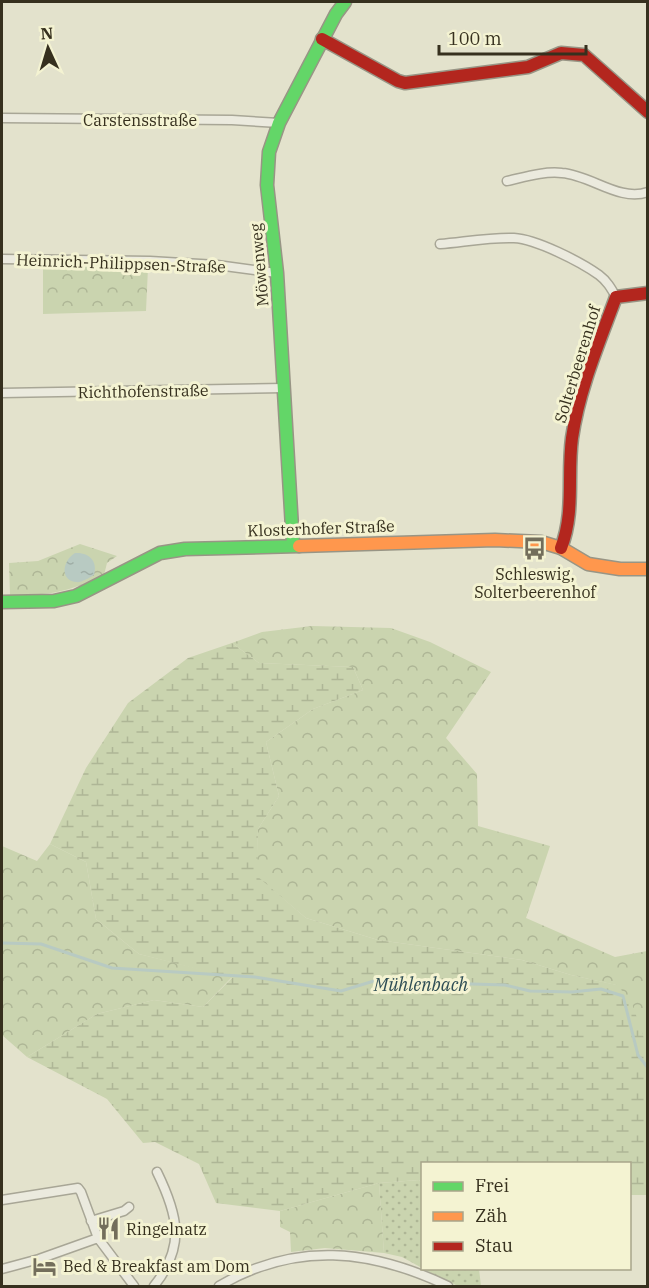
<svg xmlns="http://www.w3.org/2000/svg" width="649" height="1288" font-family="'IBM Plex Serif',serif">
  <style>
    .grass { fill: url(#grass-dots) }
    .forest { fill: url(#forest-crowns) }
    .wetland { fill: url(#wetland-marsh) }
    .water { fill: url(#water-ripples) }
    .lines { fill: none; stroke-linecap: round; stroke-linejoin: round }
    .stream { stroke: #b8cac2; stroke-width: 3 }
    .street-casing { stroke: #a8a696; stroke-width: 11 }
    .fast-casing { stroke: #989585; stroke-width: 15 }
    .slow-casing { stroke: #989585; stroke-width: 15 }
    .jam-casing { stroke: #989585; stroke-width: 15 }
    .street { stroke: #ebeade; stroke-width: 8 }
    .fast { stroke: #63d668; stroke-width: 12 }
    .slow { stroke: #ff974d; stroke-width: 12 }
    .jam { stroke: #b3261e; stroke-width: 12 }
    .labels { text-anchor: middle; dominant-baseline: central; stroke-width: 6; stroke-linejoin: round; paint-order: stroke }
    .street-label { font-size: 16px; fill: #36301e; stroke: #f4f3d2 }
    .poi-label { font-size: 16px; fill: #36301e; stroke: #f4f3d2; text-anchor: start }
    .water-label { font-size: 18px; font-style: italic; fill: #2e4d55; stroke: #f4f3d2 }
  </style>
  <defs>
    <pattern id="grass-dots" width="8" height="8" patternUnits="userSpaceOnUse" patternTransform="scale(1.5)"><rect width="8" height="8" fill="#cad4af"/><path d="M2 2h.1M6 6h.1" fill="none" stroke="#aeb696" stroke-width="1.8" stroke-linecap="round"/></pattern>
    <pattern id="forest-crowns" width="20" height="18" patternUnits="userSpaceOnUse" patternTransform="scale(1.5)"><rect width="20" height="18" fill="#cad4af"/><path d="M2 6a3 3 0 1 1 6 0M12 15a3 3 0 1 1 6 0" fill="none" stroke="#aeb696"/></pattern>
    <pattern id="wetland-marsh" width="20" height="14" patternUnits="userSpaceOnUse" patternTransform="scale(1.5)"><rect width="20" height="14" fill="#cad4af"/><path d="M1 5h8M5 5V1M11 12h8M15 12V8" fill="none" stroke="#aeb696"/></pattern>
    <pattern id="water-ripples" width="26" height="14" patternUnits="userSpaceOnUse" patternTransform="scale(1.5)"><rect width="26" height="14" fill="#b8cac2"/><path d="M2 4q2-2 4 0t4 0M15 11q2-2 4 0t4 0" fill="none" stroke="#9faea6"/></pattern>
  </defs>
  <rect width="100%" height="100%" fill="#e3e2cc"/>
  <path class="grass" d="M419,1180L422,1183V1268L402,1257L384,1253L379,1183Z
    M423,1269H479L481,1286H458Z"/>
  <path class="forest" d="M43,266L148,268L146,311L43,314Z
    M80,544L117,556L107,563L104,575C66,593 51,595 10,595L9,563L38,561Z
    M312,626L391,628L430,642L491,672L446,738L477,774L478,826L550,846L526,918L615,957L647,951V1046L616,985L571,975L522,960L378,940L306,918L256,876L258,829L279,796L266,742L313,709L363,690L353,667L259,663L232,643L262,632Z
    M50,844L86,862L96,919L139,954L232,977L203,1007L154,1000L97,1014L27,1057L2,1035V846L37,861Z
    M379,1183L384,1253L325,1248L291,1252L290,1232L280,1227V1211Z"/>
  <path class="wetland" d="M232,643L259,663L353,667L363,690L313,709L266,742L279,796L258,829L257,876L306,918L378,940L522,960L571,975L617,985L631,1001L647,1046V1195H630V1164H422V1183L419,1180L379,1183L280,1211L216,1203L199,1164L155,1142L143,1143L107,1099L27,1057L97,1014L154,1000L203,1007L232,978L139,954L96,919L86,862L50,844L86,768L128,703L188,658Z"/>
  <path class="water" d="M75,553C89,552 98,561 94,575C89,578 81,583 76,582C59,580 63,560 75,553Z"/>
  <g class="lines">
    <path class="stream" d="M2,943L41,944L112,968L255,977L341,991L374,981L505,985L530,991L572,992L601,989L623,996L638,1055L648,1068"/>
    <defs>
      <path id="street" d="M2,118L232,120L279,123
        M507,181C525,177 544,171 562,173C591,175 619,202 648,192
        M440,244C464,242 490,237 514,238C536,239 581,262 599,275C607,281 611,288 616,297
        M2,259L150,261L217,265L277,273
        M2,393L284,388
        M2,1200L78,1188L81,1192L98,1238L134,1286
        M91,1221L124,1211L129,1207
        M2,1269L39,1259L98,1238
        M154,1286C186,1246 178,1215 157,1172
        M219,1286C296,1241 370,1249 448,1286"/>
      <path id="fast" d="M293,545L277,273L267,185L269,152L279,123L336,14L345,2
        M2,602L54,601L76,596L160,553L185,549L299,546"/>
      <path id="slow" d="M299,546L495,540L541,542L561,548L588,564L620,569H648"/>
      <path id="jam" d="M322,39L398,81L405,83L528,67L561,53L584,55L648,112
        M561,548C575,512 567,476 572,438C579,389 599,343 616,297L648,293"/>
    </defs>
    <use href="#street" class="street-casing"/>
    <use href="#fast" class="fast-casing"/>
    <use href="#slow" class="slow-casing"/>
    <use href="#jam" class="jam-casing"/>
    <use href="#street" class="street"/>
    <use href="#fast" class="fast"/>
    <use href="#slow" class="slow"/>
    <use href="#jam" class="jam"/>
  </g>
  <defs>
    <symbol id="bus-bare" viewBox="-9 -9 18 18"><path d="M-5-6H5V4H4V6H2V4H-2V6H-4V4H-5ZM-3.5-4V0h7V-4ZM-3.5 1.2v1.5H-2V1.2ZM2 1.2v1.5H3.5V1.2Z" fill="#736e5b" stroke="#f4f3d2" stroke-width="2.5" paint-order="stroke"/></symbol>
    <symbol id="restaurant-bare" viewBox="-9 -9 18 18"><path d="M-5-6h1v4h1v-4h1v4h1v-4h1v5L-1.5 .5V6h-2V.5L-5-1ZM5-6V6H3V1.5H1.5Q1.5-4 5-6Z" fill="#736e5b" stroke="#f4f3d2" stroke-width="2.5" paint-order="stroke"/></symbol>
    <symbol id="hotel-bare" viewBox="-9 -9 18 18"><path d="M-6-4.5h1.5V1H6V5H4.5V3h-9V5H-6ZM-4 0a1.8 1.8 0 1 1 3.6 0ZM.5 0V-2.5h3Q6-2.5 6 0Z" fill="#736e5b" stroke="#f4f3d2" stroke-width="2.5" paint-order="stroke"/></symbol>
  </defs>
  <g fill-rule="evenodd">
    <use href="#bus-bare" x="518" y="532" width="33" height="33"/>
    <use href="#restaurant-bare" x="92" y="1212" width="33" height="33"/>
    <use href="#hotel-bare" x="28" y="1250" width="33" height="33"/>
  </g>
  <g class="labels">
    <g class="street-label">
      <text x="140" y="120">Carstensstraße</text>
      <text transform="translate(121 263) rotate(2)">Heinrich-Philippsen-Straße</text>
      <text transform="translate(259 265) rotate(-95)">Möwenweg</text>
      <text transform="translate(577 364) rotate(-73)">Solterbeerenhof</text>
      <text transform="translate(143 391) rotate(-1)">Richthofenstraße</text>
      <text transform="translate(321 528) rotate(-2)">Klosterhofer Straße</text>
    </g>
    <g class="poi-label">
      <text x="535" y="574" text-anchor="middle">Schleswig,<tspan x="535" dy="18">Solterbeerenhof</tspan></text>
      <text x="126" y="1229">Ringelnatz</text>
      <text x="63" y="1266">Bed &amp; Breakfast am Dom</text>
    </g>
    <g class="water-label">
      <text x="421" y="984">Mühlenbach</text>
    </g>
  </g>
  <rect width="649" height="1288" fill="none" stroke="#36301e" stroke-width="6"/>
  <rect x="421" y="1162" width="210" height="108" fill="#f4f3d2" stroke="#a8a58a" stroke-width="1.5"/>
  <rect x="433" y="1182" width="30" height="9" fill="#63d668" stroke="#a8a58a" stroke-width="1.5"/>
  <text x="475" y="1192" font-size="18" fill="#36301e">Frei</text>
  <rect x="433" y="1212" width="30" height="9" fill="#ff974d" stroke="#a8a58a" stroke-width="1.5"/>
  <text x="475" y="1222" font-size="18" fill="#36301e">Zäh</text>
  <rect x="433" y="1242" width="30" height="9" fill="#b3261e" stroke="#a8a58a" stroke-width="1.5"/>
  <text x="475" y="1252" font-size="18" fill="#36301e">Stau</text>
  <g transform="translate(48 48) rotate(356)" stroke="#f4f3d2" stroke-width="4.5" paint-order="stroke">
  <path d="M0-4.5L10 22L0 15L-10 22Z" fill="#36301e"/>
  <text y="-9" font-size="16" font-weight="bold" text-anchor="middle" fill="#36301e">N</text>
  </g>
  <path d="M439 45v9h147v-9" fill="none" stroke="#36301e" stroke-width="3"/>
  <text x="448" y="45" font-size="18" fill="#36301e" stroke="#f4f3d2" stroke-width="4.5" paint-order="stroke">100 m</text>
</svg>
